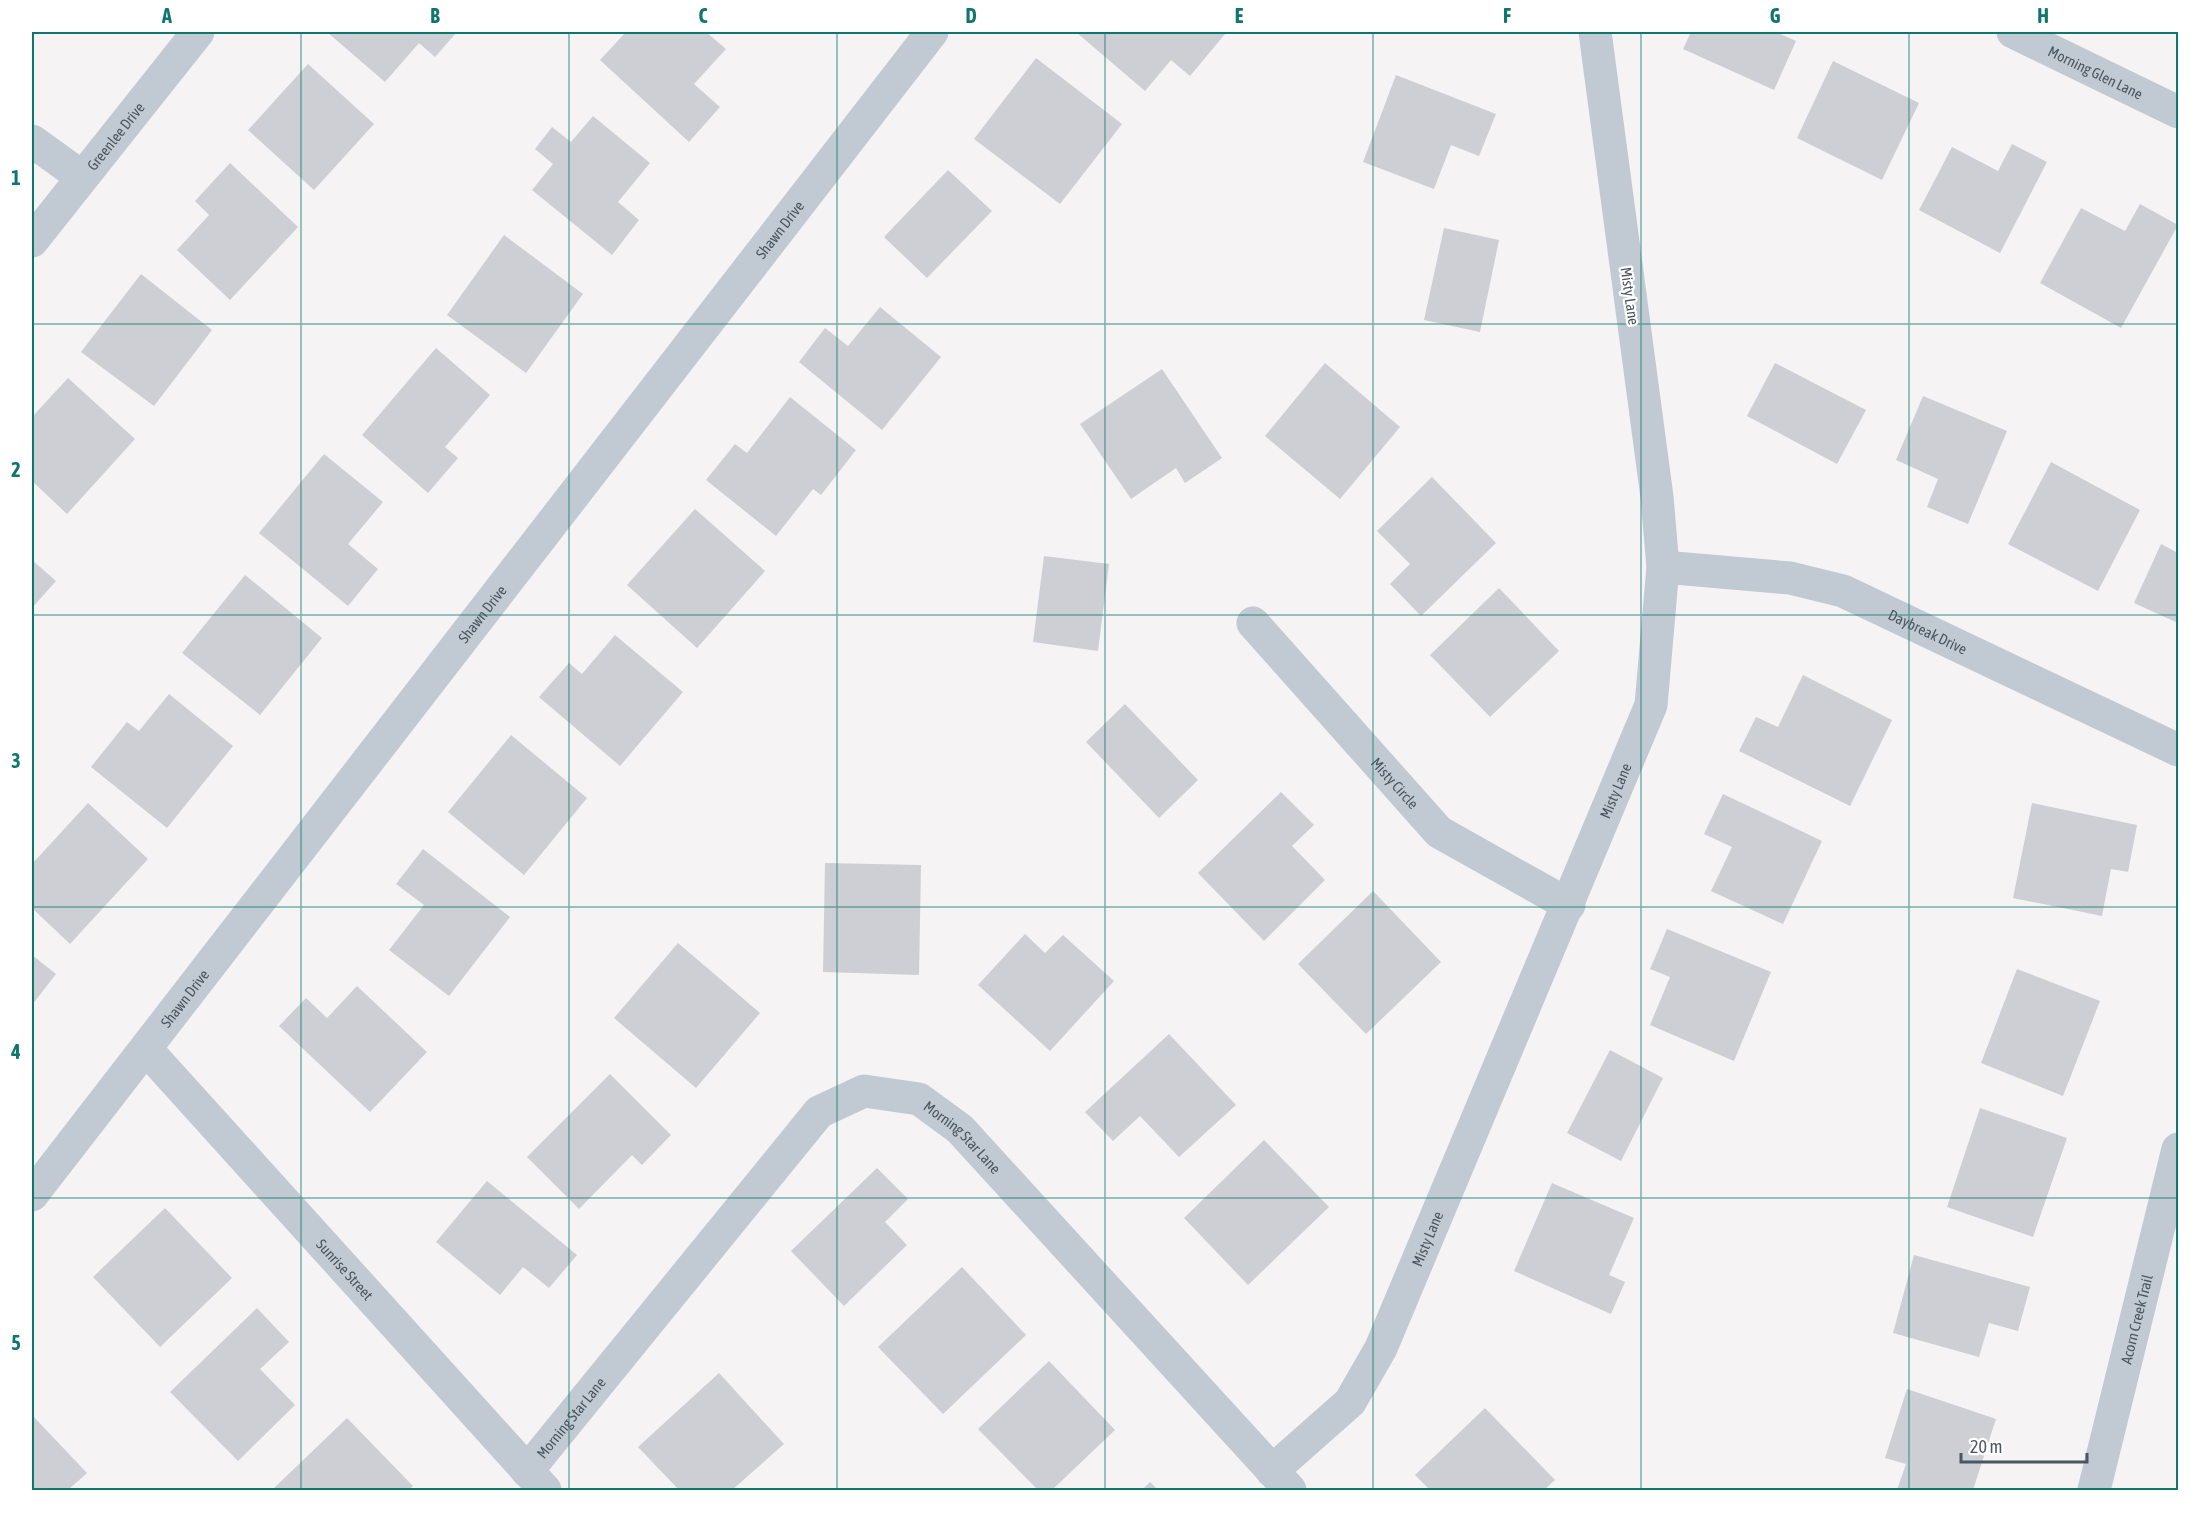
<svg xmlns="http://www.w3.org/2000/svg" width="2210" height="1522" font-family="'Asap Condensed',sans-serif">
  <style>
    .building { fill: #cdcfd5 }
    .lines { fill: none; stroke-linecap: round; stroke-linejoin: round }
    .minor { stroke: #c1cad2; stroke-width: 33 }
    .tertiary { stroke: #c1cad2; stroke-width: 33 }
    .grid { fill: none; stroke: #0f766e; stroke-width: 1.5; stroke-opacity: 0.55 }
    .labels { text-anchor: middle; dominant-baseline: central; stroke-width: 4.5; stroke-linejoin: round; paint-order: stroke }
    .street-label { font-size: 15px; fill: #4a5661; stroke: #fff }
    .neatline { fill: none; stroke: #0f766e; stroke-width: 2 }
    .grid-label { font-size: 20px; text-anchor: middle; font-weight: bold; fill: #0f766e }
  </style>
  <rect width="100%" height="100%" fill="#f5f3f3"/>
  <path class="building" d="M327,32H457L435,57L419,43L385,82Z
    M626,32H706L726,49L694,84L720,107L689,142L600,60Z
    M1076,32H1222L1225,34L1190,76L1171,60L1145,91Z
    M1691,32H1776L1796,41L1774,90L1683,49Z
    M1036,58L1122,124L1060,204L974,139Z
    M1833,61L1919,103L1882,180L1797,138Z
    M308,64L374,124L314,190L248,130Z
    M1396,75L1496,114L1479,156L1451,145L1434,189L1363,162Z
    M593,116L650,163L618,202L639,220L612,255L532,190L553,164L535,149L552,127L571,142Z
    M2012,144L2047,162L2000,253L1919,210L1952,147L1998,171Z
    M230,163L298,227L230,300L177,250L209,215L195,201Z
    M948,170L992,211L927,278L884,237Z
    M2140,204L2178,225L2121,328L2040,283L2081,208L2125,231Z
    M1444,228L1499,240L1480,332L1424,320Z
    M504,235L583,294L526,373L447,315Z
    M141,274L212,330L154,406L81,352Z
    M880,307L941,357L882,430L799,362L825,328L848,346Z
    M436,348L490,395L445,447L458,458L428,493L362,435Z
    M1325,363L1400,427L1340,499L1265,436Z
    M1775,363L1866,410L1837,464L1747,416Z
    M1162,369L1222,458L1185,483L1176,468L1131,499L1080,424Z
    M68,378L135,439L67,514L32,481V417Z
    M1923,396L2007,431L1968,524L1927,507L1938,479L1896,460Z
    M790,397L856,450L821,495L813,489L776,536L706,480L735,444L747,453Z
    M324,454L383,502L348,544L378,569L348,606L259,533Z
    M2051,462L2140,510L2098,591L2008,544Z
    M1432,477L1496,543L1421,616L1390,584L1410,564L1377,531Z
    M695,509L765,571L697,648L627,585Z
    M2161,544L2178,553V623L2134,603Z
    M1044,556L1109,564L1098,651L1033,642Z
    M32,560L56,581L32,608Z
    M245,575L322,638L260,715L182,653Z
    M1499,588L1559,651L1490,717L1430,655Z
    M615,635L683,692L620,766L539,697L569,663L582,674Z
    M1803,675L1892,720L1850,806L1739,751L1756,717L1778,727Z
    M169,694L233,746L167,828L91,767L127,722L139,731Z
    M1125,704L1198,780L1159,818L1086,742Z
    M511,735L587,798L524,875L448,812Z
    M1281,792L1314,825L1292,846L1325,880L1264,941L1198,873Z
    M1723,794L1822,841L1783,924L1711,891L1732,847L1704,834Z
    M88,803L148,859L70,944L32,908V864Z
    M2032,803L2137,825L2128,872L2111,869L2102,916L2013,898Z
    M423,849L510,917L449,996L389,950L424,905L396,884Z
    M825,863L921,865L919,975L823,972Z
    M1373,891L1441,962L1366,1034L1298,964Z
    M1667,929L1771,972L1734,1061L1650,1025L1670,977L1650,969Z
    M1025,934L1045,953L1063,935L1114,981L1050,1051L978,985Z
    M678,943L760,1013L696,1088L614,1018Z
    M32,955L56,974L32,1005Z
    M2017,969L2100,1001L2063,1096L1981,1063Z
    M357,986L427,1052L370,1112L279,1026L306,998L327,1018Z
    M1169,1034L1236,1105L1179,1157L1140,1116L1113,1141L1085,1112Z
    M1610,1050L1663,1078L1621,1161L1567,1133Z
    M610,1074L671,1135L642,1165L632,1155L579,1209L527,1157Z
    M1980,1108L2067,1138L2033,1237L1947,1207Z
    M1264,1140L1329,1207L1248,1285L1184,1218Z
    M877,1168L908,1199L885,1222L907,1245L844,1306L791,1251Z
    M487,1181L577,1255L549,1288L523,1267L500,1295L436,1242Z
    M1552,1183L1634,1218L1609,1275L1625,1282L1611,1314L1514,1271Z
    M165,1208L232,1278L160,1347L93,1277Z
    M1914,1255L2030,1287L2018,1331L1989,1323L1979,1357L1893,1333Z
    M962,1267L1026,1335L943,1414L878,1347Z
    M257,1308L289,1342L260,1369L295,1405L238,1461L170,1392Z
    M1049,1361L1115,1430L1052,1490H1038L978,1429Z
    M719,1373L784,1444L732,1490H679L638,1447Z
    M1907,1389L1996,1419L1973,1490H1897L1906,1464L1885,1458Z
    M1485,1408L1555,1480L1544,1490H1430L1415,1475Z
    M32,1415L87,1473L68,1490H32Z
    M347,1418L413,1486L409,1490H272Z
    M1150,1482L1158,1490H1142Z"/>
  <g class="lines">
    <g class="minor">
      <path id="s1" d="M2013,32L2178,112"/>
      <path d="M32,141L82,177"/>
      <path id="s2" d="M32,241L198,32"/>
      <path id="s3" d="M1663,567L1790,578L1843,591L2178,750"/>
      <path id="s4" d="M1253,623L1439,832L1569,905"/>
      <path id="s5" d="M146,1049L545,1490"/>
      <path id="s6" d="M527,1471L819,1112L864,1091L919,1099L960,1129L1290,1490"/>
      <path id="s7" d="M1272,1471L1350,1402L1381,1348L1651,705L1663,567L1657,497L1595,32"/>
      <path id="s8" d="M2094,1490L2178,1149"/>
    </g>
    <path class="tertiary" id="s9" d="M32,1195L932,32"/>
  </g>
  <path class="grid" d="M301,32V1490M569,32V1490M837,32V1490M1105,32V1490M1373,32V1490M1641,32V1490M1909,32V1490M32,324H2178M32,615H2178M32,907H2178M32,1198H2178"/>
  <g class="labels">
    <g class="street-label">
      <text stroke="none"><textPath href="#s1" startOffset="92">Morning Glen Lane</textPath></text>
      <text stroke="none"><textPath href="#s2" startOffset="134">Greenlee Drive</textPath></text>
      <text stroke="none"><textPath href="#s9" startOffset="1221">Shawn Drive</textPath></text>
      <text transform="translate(1630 296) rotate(82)">Misty Lane</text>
      <text stroke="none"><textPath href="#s9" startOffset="735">Shawn Drive</textPath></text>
      <text stroke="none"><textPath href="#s3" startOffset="276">Daybreak Drive</textPath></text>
      <text stroke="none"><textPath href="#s4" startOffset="214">Misty Circle</textPath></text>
      <text stroke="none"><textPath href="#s7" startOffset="771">Misty Lane</textPath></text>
      <text stroke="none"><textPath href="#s9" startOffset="249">Shawn Drive</textPath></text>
      <text stroke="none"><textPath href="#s6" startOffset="626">Morning Star Lane</textPath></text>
      <text stroke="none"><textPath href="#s7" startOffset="285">Misty Lane</textPath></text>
      <text stroke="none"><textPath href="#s5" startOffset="297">Sunrise Street</textPath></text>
      <text stroke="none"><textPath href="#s8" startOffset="176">Acorn Creek Trail</textPath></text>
      <text stroke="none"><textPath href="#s6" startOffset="69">Morning Star Lane</textPath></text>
    </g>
  </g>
  <rect width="2210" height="1522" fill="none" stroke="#ffffff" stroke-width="66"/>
  <path d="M1961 1453v9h126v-9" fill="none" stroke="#4a5661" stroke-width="3"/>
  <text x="1970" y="1453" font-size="18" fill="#4a5661" stroke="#ffffff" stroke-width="4.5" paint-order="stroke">20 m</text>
  <rect x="33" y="33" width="2144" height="1456" class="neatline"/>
  <g class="grid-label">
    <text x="167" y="23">A</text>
    <text x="435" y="23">B</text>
    <text x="703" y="23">C</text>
    <text x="971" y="23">D</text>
    <text x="1239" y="23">E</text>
    <text x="1507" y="23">F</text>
    <text x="1775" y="23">G</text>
    <text x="2043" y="23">H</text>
    <text x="16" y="185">1</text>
    <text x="16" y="477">2</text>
    <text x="16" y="768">3</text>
    <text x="16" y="1059">4</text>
    <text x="16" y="1350">5</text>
  </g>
</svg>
